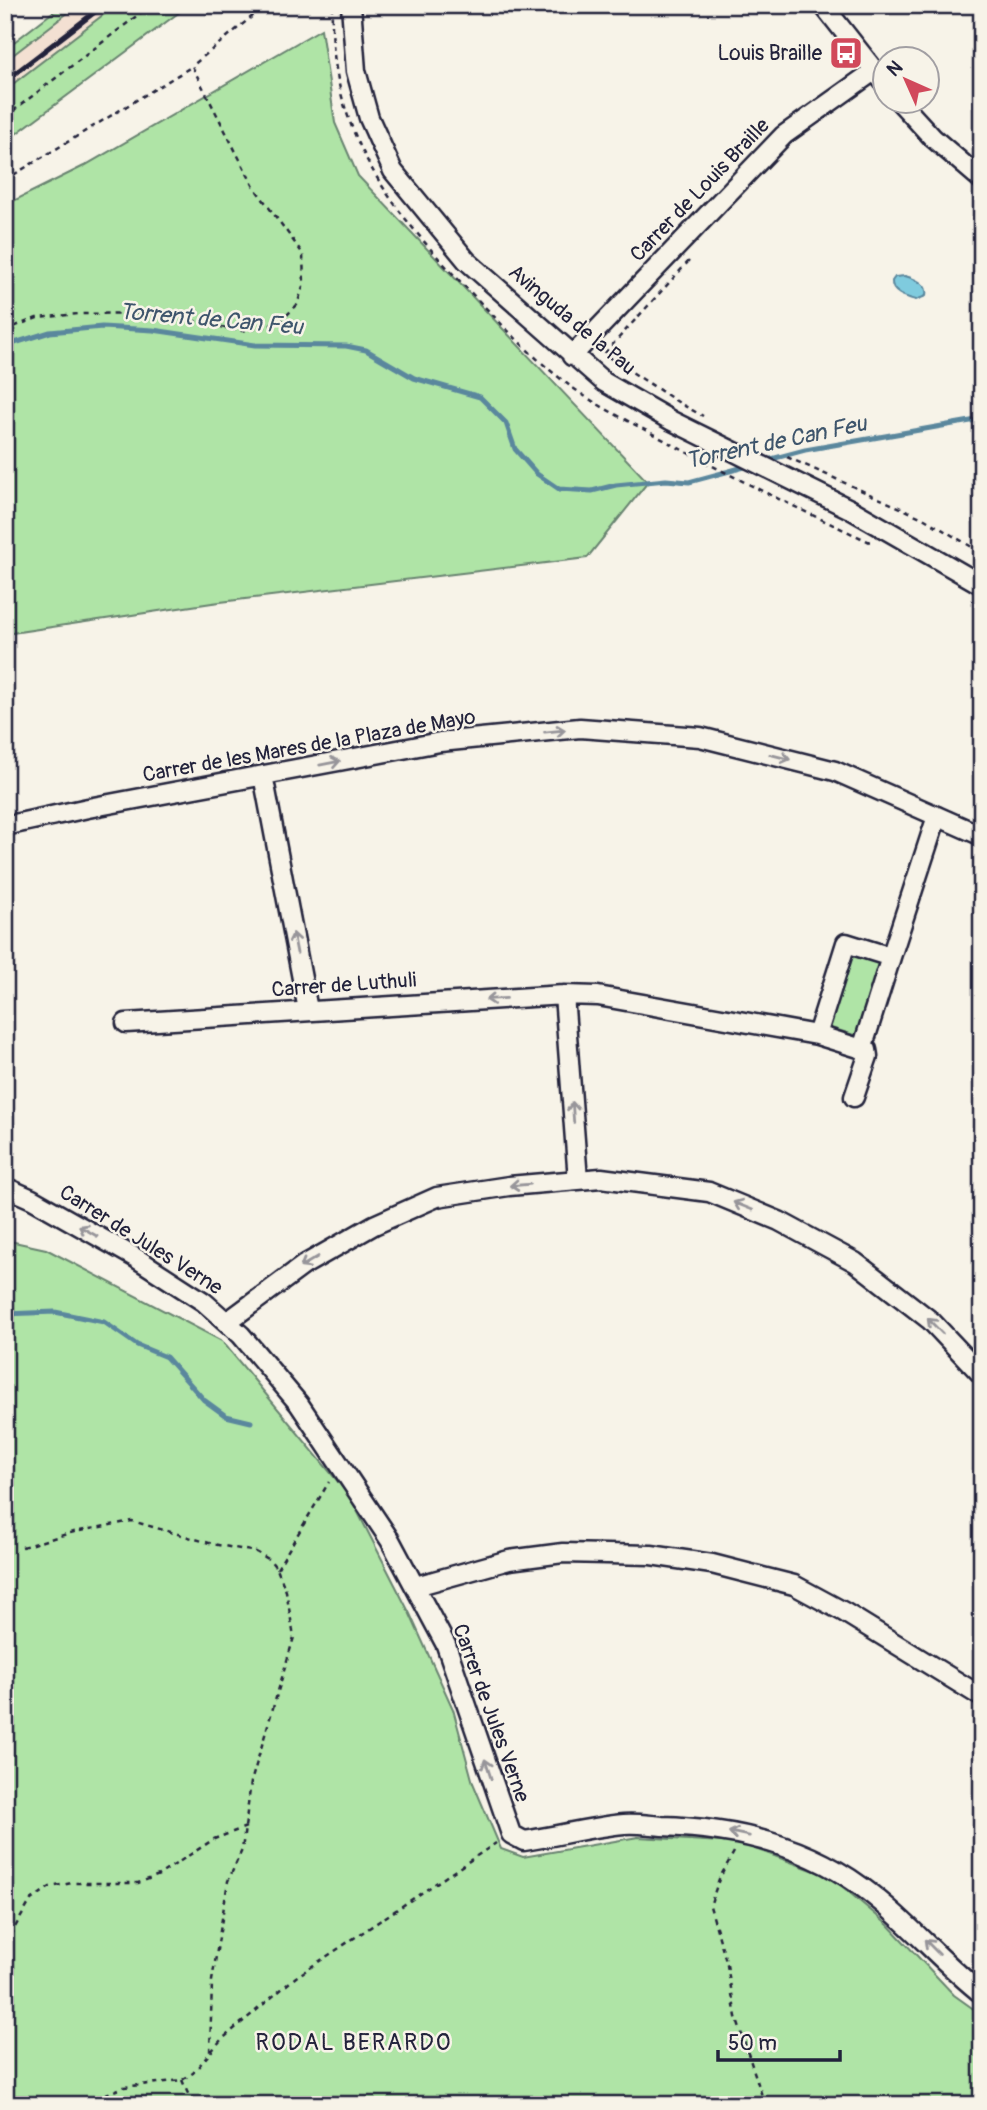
<svg xmlns="http://www.w3.org/2000/svg" width="987" height="2110" font-family="Pangolin,sans-serif">
  <style>
    .built { fill: #f3e0d2 }
    .green { fill: #afe4a6; stroke: #688370; stroke-width: 2 }
    .water { fill: #7fcbde; stroke: #5a879d; stroke-width: 2 }
    .lines { fill: none; stroke-linecap: round; stroke-linejoin: round }
    .stream { stroke: #5a879d; stroke-width: 5 }
    .minor-casing { stroke: #22223b; stroke-width: 23 }
    .path { stroke: #22223b; stroke-width: 2.5; stroke-dasharray: 5 5; stroke-linecap: butt }
    .minor { stroke: #f7f3e8; stroke-width: 18 }
    .rail { stroke: #22223b; stroke-width: 5 }
    .oneway { stroke: #97959a }
    .labels { text-anchor: middle; dominant-baseline: central; stroke-width: 5; stroke-linejoin: round; paint-order: stroke }
    .poi-label { font-size: 21px; fill: #22223b; stroke: #f7f3e8; text-anchor: end }
    .street-label { font-size: 21px; fill: #22223b; stroke: #f7f3e8 }
    .water-label { font-size: 23px; font-style: italic; fill: #3e556c; stroke: #f7f3e8 }
    .neighbourhood-label { font-size: 23px; letter-spacing: 2px; fill: #22223b; stroke: #f7f3e8 }
  </style>
  <rect width="100%" height="100%" fill="#f7f3e8"/>
  <filter id="ink" filterUnits="userSpaceOnUse"><feTurbulence type="fractalNoise" baseFrequency=".0143" numOctaves="2"/><feDisplacementMap in="SourceGraphic" scale="14" xChannelSelector="R" yChannelSelector="G"/><feConvolveMatrix kernelMatrix="1 2 1 2 8 2 1 2 1" color-interpolation-filters="sRGB"/></filter>
  <g filter="url(#ink)">
    <path class="built" d="M78,5H116L5,90V61Z"/>
    <path class="green" d="M62,5H78L5,61V49Z
      M116,5H189L5,142V90Z
      M321,29L335,123L358,176L648,482L587,558L212,603L5,634V205L84,166Z
      M850,953L882,962L860,1037L828,1027Z
      M5,1240L46,1249L222,1341L349,1495L410,1614L453,1709L473,1783L501,1849L523,1857L638,1837L739,1843L831,1877L888,1925L954,1995L982,2015V2105H5Z"/>
    <path class="water" d="M905,276C915,279 929,284 926,296L916,300C905,297 891,293 892,281L895,277Z"/>
    <g class="lines">
      <path class="stream" d="M5,346L50,332L102,327L153,330L255,345L346,346L366,350L414,378L480,397L506,423L515,449L537,474L559,489L592,491L616,485L666,480L689,482L748,466
        M764,461L805,450L982,419
        M5,1314L55,1312L104,1322L137,1345L166,1357L204,1400L226,1416L251,1422"/>
      <defs>
        <path id="minor" d="M351,5L356,71L369,118L393,171L467,261L604,382L672,421L850,509L982,585
          M823,5L886,85
          M900,102L933,138L982,180
          M572,356L784,135L874,71
          M263,775L308,1010
          M5,826L88,808L440,742L580,728L700,737L835,771L982,836
          M891,957L937,816
          M564,995L578,1180
          M126,1023L564,995L598,996L817,1035L862,1049L891,957L846,943L817,1035
          M854,1097L868,1056L867,1050L862,1049
          M5,1187L32,1199L136,1258L204,1302L241,1335L299,1404L390,1540L446,1645L511,1834L524,1841C557,1836 591,1827 624,1824C637,1823 649,1825 662,1826C734,1828 803,1844 862,1887C906,1919 940,1961 982,1994
          M227,1322L304,1265L374,1225L437,1197L509,1186L601,1178L709,1192L779,1221L855,1262L931,1321L982,1375
          M416,1586L509,1560L563,1553L651,1555L712,1564L794,1585L844,1612L982,1697"/>
      </defs>
      <use href="#minor" class="minor-casing"/>
      <path class="path" d="M332,5C328,136 394,214 481,303C513,336 544,369 583,395C609,412 638,426 666,441C733,478 801,510 870,542
        M5,117L151,5
        M5,180L191,67
        M689,261L604,354L681,404L703,416
        M5,330L37,318L79,314L155,313L240,331L262,328L280,322L297,305L304,284L303,254L254,187L192,66L266,5
        M787,457L923,518L982,553
        M22,1547L74,1532L132,1521L213,1544L256,1552L270,1560L277,1569L286,1591L294,1637L251,1782L242,1850L228,1881L212,1981L210,2053
        M277,1569L329,1482
        M734,1852L719,1879L710,1906L727,1965L736,2017L765,2105
        M5,1944L31,1900L50,1887L72,1883H138L159,1875L214,1839L246,1827
        M182,2080L193,2105
        M88,2105L101,2096L124,2087L182,2080L193,2073L221,2040L296,1977L496,1843"/>
      <use href="#minor" class="minor"/>
      <path class="rail" d="M5,81L104,5"/>
    </g>
    <defs><path id="oneway-shaft" d="M-6 0H5M1.5-3L5.5 0L1.5 3" fill="none" stroke-width="1.6" stroke-linecap="round" stroke-linejoin="round" transform="scale(1.75)"/></defs>
    <g class="oneway">
      <use href="#oneway-shaft" transform="translate(555 731) rotate(-6)"/>
      <use href="#oneway-shaft" transform="translate(780 757) rotate(14)"/>
      <use href="#oneway-shaft" transform="translate(330 763) rotate(-11)"/>
      <use href="#oneway-shaft" transform="translate(295 943) rotate(-101)"/>
      <use href="#oneway-shaft" transform="translate(496 999) rotate(177)"/>
      <use href="#oneway-shaft" transform="translate(573 1112) rotate(-94)"/>
      <use href="#oneway-shaft" transform="translate(520 1185) rotate(175)"/>
      <use href="#oneway-shaft" transform="translate(743 1206) rotate(-158)"/>
      <use href="#oneway-shaft" transform="translate(88 1231) rotate(-150)"/>
      <use href="#oneway-shaft" transform="translate(309 1262) rotate(149)"/>
      <use href="#oneway-shaft" transform="translate(935 1326) rotate(-135)"/>
      <use href="#oneway-shaft" transform="translate(488 1769) rotate(-108)"/>
      <use href="#oneway-shaft" transform="translate(739 1834) rotate(-168)"/>
      <use href="#oneway-shaft" transform="translate(932 1947) rotate(-135)"/>
    </g>
  </g>
  <defs>
    <symbol id="bus-square" viewBox="-11 -11 22 22"><rect x="-9" y="-9" width="18" height="18" rx="4" fill="#d1495b" stroke="#f7f3e8"/><path d="M-5-6H5V4H4V6H2V4H-2V6H-4V4H-5ZM-3.5-4V0h7V-4ZM-3.5 1.2v1.5H-2V1.2ZM2 1.2v1.5H3.5V1.2Z" fill="#fff"/></symbol>
  </defs>
  <g fill-rule="evenodd">
    <use href="#bus-square" x="827" y="34" width="38" height="38"/>
  </g>
  <g class="labels">
    <g class="poi-label">
      <text x="822" y="53">Louis Braille</text>
    </g>
    <g class="street-label">
      <text transform="translate(700 190) rotate(-46)">Carrer de Louis Braille</text>
      <text transform="translate(572 320) rotate(40)">Avinguda de la Pau</text>
      <text transform="translate(309 746) rotate(-10)">Carrer de les Mares de la Plaza de Mayo</text>
      <text transform="translate(344 985) rotate(-4)">Carrer de Luthuli</text>
      <text transform="translate(141 1240) rotate(32)">Carrer de Jules Verne</text>
      <text transform="translate(491 1713) rotate(70)">Carrer de Jules Verne</text>
    </g>
    <g class="water-label">
      <text transform="translate(211 319) rotate(5)">Torrent de Can Feu</text>
      <text transform="translate(776 442) rotate(-12)">Torrent de Can Feu</text>
    </g>
    <g class="neighbourhood-label">
      <text x="354" y="2042">RODAL BERARDO</text>
    </g>
  </g>
  <rect width="987" height="2110" fill="none" stroke="#f7f3e8" stroke-width="28"/>
  <rect x="14" y="14" width="959" height="2082" fill="none" stroke="#22223b" stroke-width="2.5" filter="url(#ink)"/>
  <g transform="translate(906 80) rotate(315)"><circle r="33" fill="#f7f3e8" stroke="#a29fa3" stroke-width="2"/>
  <path d="M0-5L12 26L0 18L-12 26Z" fill="#d1495b"/>
  <text y="-10" font-size="19" font-weight="bold" text-anchor="middle" fill="#22223b">N</text>
  </g>
  <path d="M718 2050v10h122v-10" fill="none" stroke="#22223b" stroke-width="3.5"/>
  <text x="728" y="2050" font-size="21" fill="#22223b" stroke="#f7f3e8" stroke-width="5" paint-order="stroke">50 m</text>
</svg>
